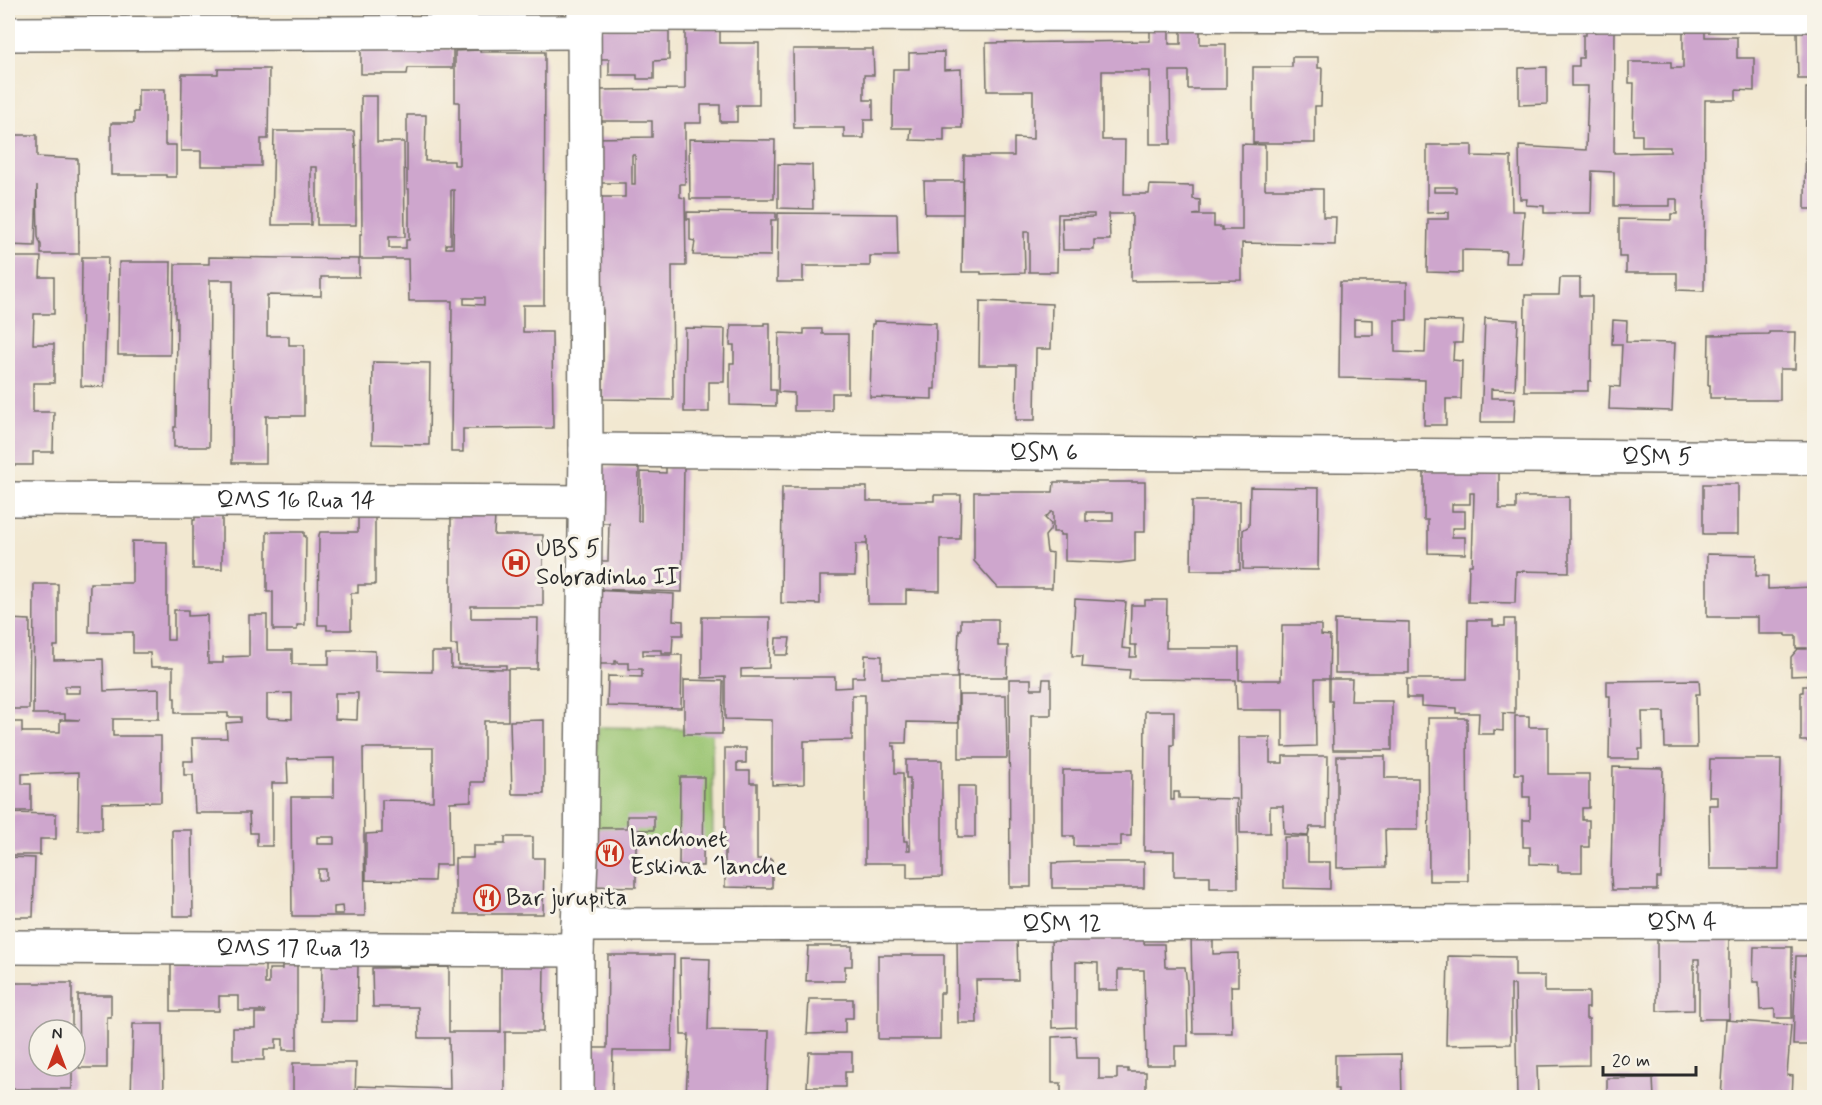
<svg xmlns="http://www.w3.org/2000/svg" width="1822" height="1105" font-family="Mynerve,sans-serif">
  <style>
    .green { fill: #9ac471; stroke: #62784e; stroke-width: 1.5 }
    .building { fill: #cea6cd; fill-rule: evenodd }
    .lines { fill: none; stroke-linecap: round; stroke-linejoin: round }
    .minor-casing { stroke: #716d65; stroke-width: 36 }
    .minor { stroke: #fff; stroke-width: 33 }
    .labels { text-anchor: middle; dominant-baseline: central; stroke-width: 6; stroke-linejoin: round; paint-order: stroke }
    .street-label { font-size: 24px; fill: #2b2b2b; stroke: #f7f3e8 }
    .poi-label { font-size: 24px; fill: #2b2b2b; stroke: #f7f3e8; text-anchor: start }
  </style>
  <rect width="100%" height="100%" fill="#f7f3e8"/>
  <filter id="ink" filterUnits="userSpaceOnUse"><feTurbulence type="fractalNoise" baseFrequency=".0167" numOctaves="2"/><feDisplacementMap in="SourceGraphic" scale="12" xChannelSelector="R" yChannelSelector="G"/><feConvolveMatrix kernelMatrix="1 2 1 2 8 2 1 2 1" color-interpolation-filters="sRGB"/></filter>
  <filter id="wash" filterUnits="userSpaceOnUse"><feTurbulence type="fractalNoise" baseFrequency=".008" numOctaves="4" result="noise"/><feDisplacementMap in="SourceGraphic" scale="24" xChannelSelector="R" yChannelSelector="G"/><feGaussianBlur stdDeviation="1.35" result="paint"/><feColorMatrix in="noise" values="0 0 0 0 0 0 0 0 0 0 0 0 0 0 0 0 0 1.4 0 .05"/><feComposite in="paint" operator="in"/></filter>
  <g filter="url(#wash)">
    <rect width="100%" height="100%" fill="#f2e8d1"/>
    <path class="green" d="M598,727L712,729L713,840L597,842Z"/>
    <g id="blocks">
      <path class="building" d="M669,26V60L654,61V79H637V75H609V59H594V28Z
        M685,28H720V43H759V105H737V122H720V105H701V123H685V184H680V197L685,198L686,266H672L673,400L603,399V310H600L593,197H625V183H593L594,138L652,137V121H599L598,90L685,89ZM632,155H635V184H632Z
        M1150,28H1169V44H1181V28H1200V44H1226V89H1188V71H1170L1171,144H1150V71H1102V140H1125L1124,194H1149L1150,185L1193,186V199L1200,200V214L1193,215H1214V227H1222V230H1242V144L1265,145V189H1323V217H1336L1335,245L1242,243V280L1131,281L1132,214H1109L1110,240H1094V250H1063L1062,218L1094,217V214H1058L1057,272H1029V232H1024L1025,273L981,274V272H962L963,214H925L924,181H963V214L964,156H1014V138L1033,139V91H987L986,43L1150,41Z
        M1596,30H1615L1614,153L1670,152V147H1642V135H1633L1634,83H1629V62H1671V68H1683V32H1705V37H1737V58H1754V91L1736,90V100H1705L1704,291L1677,290V273H1626V257H1619V219L1671,220V214H1677V199H1670V206H1614V172L1592,171L1591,213H1544V206L1526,205L1527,199H1520L1519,146L1586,150L1588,86H1571V66H1579V58H1583V35H1586V32H1596Z
        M1797,31H1814V79H1798Z
        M361,49H453V68H408L407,74H361Z
        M793,49H873L874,75H864V100H873V120H864V138H844V128H794Z
        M480,50V52H545L544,305H523V332H552L553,428L463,429V452H451L452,301H409L408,259H360V234H362L361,96H377V142H404L405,237H389V248H406V240H409V189H407V115H426L425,161H454V165H459V102H455V51ZM451,190H454L453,248H446V244H451ZM464,298H484V305L464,304Z
        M944,52V70L961,69L962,128H944V141L910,140L911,128H892L893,69H909V53Z
        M1292,57H1318V68H1322L1321,106H1315V143H1253V67H1292Z
        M1547,67V104L1519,105V68Z
        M218,69H269L268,139H261V166H201V151H181L182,74H218Z
        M1806,88H1814V209H1805Z
        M138,89H165V145H176V177H166V175H111V123H134V112H138Z
        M274,131H354L355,147L356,146V225H317V167H311V225H272Z
        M8,135H37V157L78,159L79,254H41V245L38,237L37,186L35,246L8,245Z
        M689,139L775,140L774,199H690Z
        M1427,145H1472V156L1511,157L1512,211H1524L1521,263H1505L1506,251L1462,250V273L1427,272L1428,219H1449V212L1427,213ZM1434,187H1456V192H1434Z
        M778,164L812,165L813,209L778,208Z
        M687,212L776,213V220H771V256L693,255L695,241L690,240V219H687Z
        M778,213L897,214L898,256H870V266H803V282H777Z
        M8,257H41L40,277H54V314H34L33,344H54V383H33V412H54L53,452H33V465H8Z
        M82,257H108L104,387L81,386Z
        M209,257L359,259V277H321V296L267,295V336H289V345H304V416H266V463H232L233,280H210L209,447H174V427H176L177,318H175V264H209Z
        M119,262H171L170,355H118Z
        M1560,278H1580V296H1592L1591,381H1588V391H1524L1525,295H1559Z
        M1340,282H1407V320H1395V352L1425,353L1426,320L1463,321L1462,343H1454L1453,360L1462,361L1461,399H1446V425H1424L1425,380L1339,378ZM1354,319L1373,320V335H1354Z
        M980,301L1052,304L1051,349H1036L1035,420H1016L1017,365H979Z
        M1485,318L1518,320L1515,390L1491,389V398H1515L1514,422H1481Z
        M1613,320L1627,321L1626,342L1675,343L1672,411L1609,409L1610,386L1620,387L1622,344H1612Z
        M874,321L936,323L935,389H932V399L870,397L872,324H874Z
        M764,323H770V390H776V406L730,405V363H734V345H730L731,325H764Z
        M685,328L725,329L724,382H709V412H684Z
        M804,329H822V334H848V393H832V411H794V393L778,392L779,333L804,334Z
        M1769,332H1796L1795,369H1780V400H1724V398H1710V385H1708L1709,335L1769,334Z
        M373,362L430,363L429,445L372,444Z
        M598,467L639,468L638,521H641V472L666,473V467H684L682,592L594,589L595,561H608L609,523H598Z
        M1424,470L1499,471V509H1516V497H1569V572L1516,571L1515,603L1468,602L1469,565H1472L1474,493H1470V504H1452V511H1465V528H1452V537H1465V554L1428,553V520H1424Z
        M1054,482H1145V532H1135V561L1119,563L1065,561V535H1060V532H1053V512H1051L1045,518L1051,524L1050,530L1045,536L1047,552L1053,553L1052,588H998L974,561V492H1053ZM1086,512H1113V521H1086Z
        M1703,484H1738V534H1703Z
        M782,487H867V501H934V495H961L960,539H940V591L906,590V604H868L867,536V544H856L855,576H820V604L781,603Z
        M1250,487L1319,488L1318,570L1243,569V530L1249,526Z
        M1192,501H1240V570H1191Z
        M195,512L222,513V569H193V520H195Z
        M358,514H375V585H358V593H351V630H327V625H318L319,535L320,532H358Z
        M451,514L495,515L494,535H543V606H471V618H538L537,669H508V721H484V782H471V801L450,802L451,865H435L434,881L366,880V834L382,833V800L433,801V748H363L365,916H292L291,797H334V758L287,759L288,783H272V846H257V833H250L249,813H195L193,775H184V761H193L192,738H227L226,723L241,722V717H228V713H175V698H173V667H151L150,653H133V632H89L90,583H132V541L167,542V640H174V610H188V616L207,615L208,663H223V657L249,656V615H267V650H292V664H329V650H358L375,651V671L432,672V652H451V668L506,669V665H458L457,645H451ZM292,693V719L267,718V694ZM335,693H358L357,720L335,719ZM317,837H334V844H317ZM318,869H326V880H318ZM342,906L343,914H334V907Z
        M267,532H304V536H306L305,625H297V630H273V592H267Z
        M1707,554L1757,555L1756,576H1768V589L1812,587V602H1814V675L1791,676V657L1798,649H1807V648H1796V636H1786V634H1758V617H1707Z
        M34,584H58V646H54V660L103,659L104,691L159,689V719H113V736H161V802L102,803V830H78L79,772L22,774V784H31V811H8V722H22V732H60V720H80L65,719V714H33ZM65,686H80V693H65Z
        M590,590L674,594L673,620L683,621V635H673L672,653H662V650H643V655H682L681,708L607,706L608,676L642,677V669H629V663H617V661H615V664H590Z
        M1075,599L1126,602L1122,648L1131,649L1130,657H1136V645H1130L1131,605H1145V600H1167L1166,648H1239V680H1281L1282,625H1321V635L1330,636L1329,679H1315L1316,746L1283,747V710H1237L1236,680L1129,679L1130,670L1082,667L1083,656H1072Z
        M702,617H770L769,668L741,669V677H835V688L852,687V677H864L865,655L882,656V678H958V723L907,722L906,743H892V746H895V773H903L904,841H907V850H910V778H906V760H942V877L907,878V863H865V695H852V740L804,741V784L772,785V720L725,719V677L702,678Z
        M8,619L30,620L29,709H8Z
        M961,619H998V646H1008L1007,677H957L959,630H961Z
        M1505,619H1515V714L1503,713V731L1494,730V734H1478L1479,713H1456V708L1421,706V698H1407V679H1467L1468,620H1493V626H1505Z
        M1335,620L1409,622V673H1335Z
        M776,638H790L788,655H775Z
        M1009,679H1031V689H1042L1043,679H1051V715H1031V887H1010Z
        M1329,679H1352L1351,701H1392V750H1333L1332,701H1329Z
        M684,680L723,681L722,734H684Z
        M1699,680L1700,694H1696L1697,748H1665L1664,712H1642L1643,749H1639V759H1609L1610,696H1607V681Z
        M1803,686H1814V741H1801V692H1803Z
        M959,695H1006L1007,758H959Z
        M1145,711H1174V745H1171V800H1174V792H1179V798L1237,799L1238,888H1210V876H1174V851H1144Z
        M1515,716H1529V727H1548V774H1589V808H1582V820H1589V847H1582V872H1558V865L1530,864V847H1523V820H1530V797H1523V774H1515Z
        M1428,718H1467L1468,881H1429Z
        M544,720V794H512L510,721Z
        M1239,737H1270V763H1283V756H1328L1327,827H1310L1308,836L1284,834L1283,806H1270V833H1240Z
        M725,748H746V763H737V771H750V783H757V859H772V888L725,887Z
        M1337,756H1385V778H1418V830H1385L1386,867L1337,868Z
        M1710,759H1781L1779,869H1710L1709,805H1718V797H1709Z
        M1613,767L1663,768L1661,878H1657V890H1612L1611,877Z
        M1063,770H1132L1131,836H1121V846H1074V836H1063Z
        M680,777H704L703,866L679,865Z
        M958,786H975V837H958Z
        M8,813L56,814V839H40V855H8Z
        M627,816H654V830H636V887L589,886V828H627Z
        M172,830H192L193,916H173Z
        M505,837H533V858H544L543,914H455V858H473V846H497V844H505Z
        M1284,837H1308V862H1330V889L1284,888Z
        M8,857L35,858L33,917H8Z
        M1081,862H1144V888H1052V863Z
        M957,935H1017L1018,980H976L977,1023H958Z
        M1051,935H1144V944H1164L1165,967H1185L1187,985L1188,1046H1175V1065H1146L1144,970H1118V990H1098V963L1076,962V1027L1052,1028Z
        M1191,935H1213V954L1238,953V986H1231L1232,1033H1193Z
        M1657,937H1729V1019H1699V959H1694V1010L1657,1011Z
        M808,946H852V966H845V981H806Z
        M1754,947H1792V1018H1775V1009L1760,1010L1759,982H1753Z
        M608,955H674L672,1051H613L612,1098H588L589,1048H607Z
        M878,955H944V993H940V1039H878Z
        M1448,956L1515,957V976H1545V992H1589V1008H1586V1019H1589V1065L1537,1066L1538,1098H1517L1515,985H1511V1044L1446,1045Z
        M1796,956H1814V1045H1793Z
        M680,958L710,959L708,1030L769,1031L767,1098H686L689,1035H681Z
        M501,964H544L543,1032H505V1098H358V1086L450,1089L449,1038H419L418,1007H373L372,968L449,967V1032H501Z
        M171,965H265V984H269V969H282V965H297V1050H283V1039H276V1049H264V1060H233V1028H255V1013H265V1011H239V996H219V1011H171Z
        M322,965H358L357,1021H321Z
        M11,983H72V1030H39V1066H72V1089H12V1078H10Z
        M78,995H111V1017H107V1068H79Z
        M809,999H853V1018H845V1033L807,1034Z
        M1726,1020L1791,1025L1787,1075L1793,1076L1792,1098H1721Z
        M133,1024H163L164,1098H131Z
        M1076,1036L1077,1058H1099V1079H1117V1069H1128V1072H1146V1098H1061V1083H1052V1037Z
        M809,1052H852V1072H845V1087H807Z
        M1401,1054L1402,1098H1338V1089H1335V1055Z
        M293,1063H356L355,1098H293Z
        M1607,1078H1653L1654,1098H1607Z"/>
    </g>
  </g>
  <g filter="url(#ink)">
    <use href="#blocks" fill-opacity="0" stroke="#716d65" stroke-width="1.5"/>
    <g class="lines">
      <defs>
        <g id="minor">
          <path d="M584,14L1814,15"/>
          <path d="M8,34L584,32"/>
          <path id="s1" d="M586,450L1814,458"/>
          <path id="s2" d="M8,499L585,502"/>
          <path id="s3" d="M578,925L1814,922"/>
          <path id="s4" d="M8,947L577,950"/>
          <path d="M577,1098V950L581,858L586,450L584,8"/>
        </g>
      </defs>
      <use href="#minor" class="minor-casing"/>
      <use href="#minor" class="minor"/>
    </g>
  </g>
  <defs>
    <symbol id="hospital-ring" viewBox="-11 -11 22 22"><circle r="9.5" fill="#f7f3e8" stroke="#c8321e" stroke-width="1.5"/><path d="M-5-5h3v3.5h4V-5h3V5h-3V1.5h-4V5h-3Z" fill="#c8321e"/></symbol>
    <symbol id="restaurant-ring" viewBox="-11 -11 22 22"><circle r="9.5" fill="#f7f3e8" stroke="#c8321e" stroke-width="1.5"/><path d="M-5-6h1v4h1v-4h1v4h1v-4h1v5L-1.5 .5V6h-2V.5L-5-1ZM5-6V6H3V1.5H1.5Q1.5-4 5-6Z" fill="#c8321e"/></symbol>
  </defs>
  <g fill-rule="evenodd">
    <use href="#hospital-ring" x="501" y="548" width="30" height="30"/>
    <use href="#restaurant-ring" x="595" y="838" width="30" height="30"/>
    <use href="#restaurant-ring" x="472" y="883" width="30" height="30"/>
  </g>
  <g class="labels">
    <g class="street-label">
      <text stroke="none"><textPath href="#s1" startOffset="458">QSM 6</textPath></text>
      <text stroke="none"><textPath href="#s1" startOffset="1071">QSM 5</textPath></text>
      <text stroke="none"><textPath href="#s2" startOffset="288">QMS 16 Rua 14</textPath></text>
      <text stroke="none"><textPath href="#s3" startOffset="1104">QSM 4</textPath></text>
      <text stroke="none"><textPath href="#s3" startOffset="484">QSM 12</textPath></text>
      <text stroke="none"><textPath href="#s4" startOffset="285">QMS 17 Rua 13</textPath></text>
    </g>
    <g class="poi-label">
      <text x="536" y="549">UBS 5<tspan x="536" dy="28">Sobradinho II</tspan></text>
      <text x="630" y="839">lanchonet<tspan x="630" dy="28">Eskina ´lanche</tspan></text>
      <text x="506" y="898">Bar jurupita</text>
    </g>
  </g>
  <rect width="1822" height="1105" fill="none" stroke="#f7f3e8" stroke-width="30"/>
  <g transform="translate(57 1048)"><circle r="28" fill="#f7f3e8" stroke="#a5a39c" stroke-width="1.5"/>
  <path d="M0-4.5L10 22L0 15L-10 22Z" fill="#c8321e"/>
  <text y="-9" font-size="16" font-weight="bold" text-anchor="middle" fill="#2b2b2b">N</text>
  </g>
  <path d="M1603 1066v9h93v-9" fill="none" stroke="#2b2b2b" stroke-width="3"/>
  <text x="1612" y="1066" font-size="18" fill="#2b2b2b" stroke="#f7f3e8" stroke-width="4.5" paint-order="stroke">20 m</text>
</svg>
